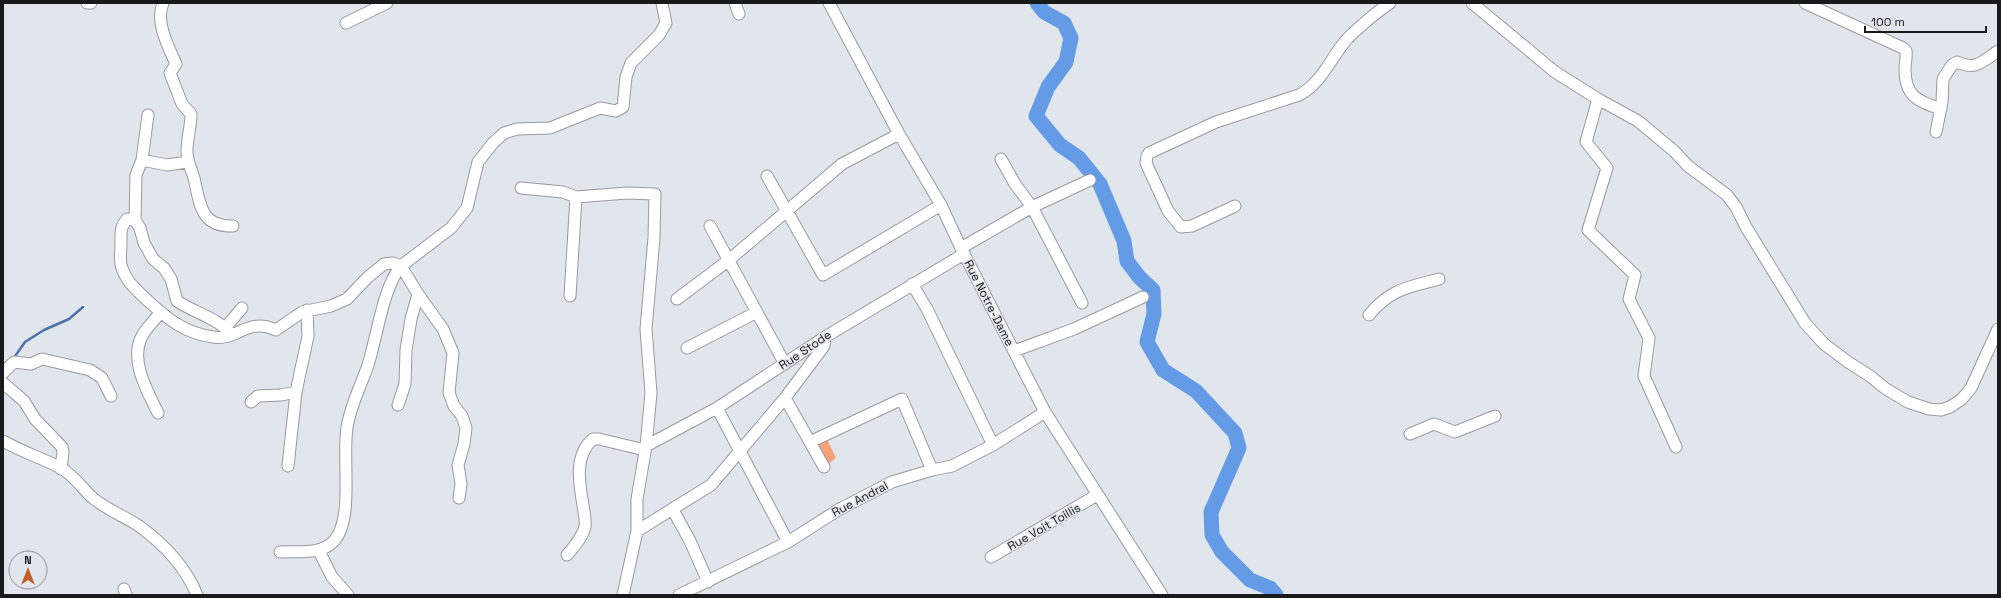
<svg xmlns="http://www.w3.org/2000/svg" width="2001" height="598" font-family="'Space Grotesk',sans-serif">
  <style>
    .green { fill: #f8a076 }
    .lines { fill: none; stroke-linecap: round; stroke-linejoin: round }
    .stream { stroke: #4d74a9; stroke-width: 2.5 }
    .river { stroke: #649be6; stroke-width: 15 }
    .minor-casing { stroke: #969aa0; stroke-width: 13 }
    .minor { stroke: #fff; stroke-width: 11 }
    .labels { text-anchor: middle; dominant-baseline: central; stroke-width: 3; stroke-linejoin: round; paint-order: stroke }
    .street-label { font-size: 12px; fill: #181a1c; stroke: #e1e6ec }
  </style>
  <rect width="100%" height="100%" fill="#e1e6ec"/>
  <path class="green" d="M825,435L836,458L824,467L810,442Z"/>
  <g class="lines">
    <path class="stream" d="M13,359L25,342L44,330L69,319L83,307"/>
    <path class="river" d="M1037,3L1044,12L1064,23L1071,38L1066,62L1048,87L1036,116L1060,145L1079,158L1100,184L1124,241L1127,261L1139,277L1153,290L1154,314L1147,342L1163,370L1196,391L1235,433L1239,448L1211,512L1212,535L1222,552L1250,580L1270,588L1276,595"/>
    <defs>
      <path id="minor" d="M87,3H91
        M163,3C155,22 168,46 176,64L170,73L182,104L191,114C191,127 187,138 187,151C187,162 191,168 194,178C200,203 200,227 233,226
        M735,3L739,14
        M829,3L899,134L941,205L961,248L1045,412L1162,595
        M1472,3L1555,72L1598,99L1638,121L1674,151L1688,166L1727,195L1736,207L1746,227L1805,323L1824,344L1848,362L1870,376L1886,389L1908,402L1929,409L1941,410L1950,407L1962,399L1971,388L1998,329
        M1805,3L1903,48L1906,51C1907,57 1905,63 1905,69C1905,97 1918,101 1941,109
        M346,23L387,3
        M1598,99L1586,142L1607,168L1588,230L1635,275L1629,299L1649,338L1644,376L1676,447
        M1936,132L1942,102L1943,79L1952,65L1957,62C1976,71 1983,61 1998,51
        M142,160L148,115
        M767,176L823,275L941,205
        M521,188L563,192L576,197L627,193L655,194L654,238L646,329L651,393L646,446L637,499V531L623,595
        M1235,206L1192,226L1181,227L1168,211L1146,163L1147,156L1149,153L1216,122L1299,95C1320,84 1329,62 1343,44C1351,33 1378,11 1390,3
        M135,220L136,175L142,160L167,165L187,162
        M710,226L785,364
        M961,248L1032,207L1015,184L1001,159
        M912,284L927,309L993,445
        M570,296L576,197
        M677,299L729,260L842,164L899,134
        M1082,303L1032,207L1090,180
        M1369,315C1390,289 1409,287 1439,279
        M226,327L242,308
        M232,335C218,318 195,313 177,301L171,279L164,268L153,259L144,243L140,228L135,220L127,219C120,228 121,232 121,244C121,251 119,261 122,268C127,283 137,290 148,301C168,319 184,333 213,337C238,341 246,317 276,330L302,312L331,306L347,299L368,277L384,264L393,263L401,266L418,294L443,329L453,353L449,393L454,406L462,416L466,428L464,444L458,465L461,484L459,498
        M687,348L757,312
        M1014,351L1074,329L1143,297
        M3,373L14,362L31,364L42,359L90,370L102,378L111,396
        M3,383L24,401L35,419L62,447L63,452L61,469
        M785,398L824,467
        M251,402L258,396L281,395L296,392
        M398,405L405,384L406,350L411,319L418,294
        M717,408L788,542
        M158,413C148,392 130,362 141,338C145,329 154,321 160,313
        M1410,434L1434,424L1455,432L1495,416
        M3,441C22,452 42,458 61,468C76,477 82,489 94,499C108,510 124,516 139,526C164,544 185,566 197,595
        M810,442L902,399L932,470
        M646,446L717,408L825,337L964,254
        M288,466L296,392L308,336L307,310
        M673,510L690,541L708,582
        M637,531L711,485L785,398L824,346L825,337
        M319,551L332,577L348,595
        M280,552C297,551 321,555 334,541C354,519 342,458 347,428C350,406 361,386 368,365C377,337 383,287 401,266L451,228L467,208L478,162L493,143L504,133L517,129L550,128L600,108L616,111L623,107L626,77L631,63L659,35L666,23L662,3
        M567,555C574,547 582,538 585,527C586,521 584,512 583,505C579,483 574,455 593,439H599L645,450
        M991,557L1097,495
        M124,589L126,595
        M679,595L788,542L838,510L892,482L932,470L952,466L993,445L1045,412"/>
    </defs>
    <use href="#minor" class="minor-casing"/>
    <use href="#minor" class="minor"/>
  </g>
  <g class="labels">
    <g class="street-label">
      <text transform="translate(989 303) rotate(63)">Rue Notre-Dame</text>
      <text transform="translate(805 350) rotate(-34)">Rue Stode</text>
      <text transform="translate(860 499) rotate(-28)">Rue Andral</text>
      <text transform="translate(1044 527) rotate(-30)">Rue Voit Toillis</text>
    </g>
  </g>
  <rect width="2001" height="598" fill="none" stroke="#181a1c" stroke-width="8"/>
  <g transform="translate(28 570)"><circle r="19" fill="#e1e6ec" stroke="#919499"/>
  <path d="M0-3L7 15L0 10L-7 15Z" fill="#c15d26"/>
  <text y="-6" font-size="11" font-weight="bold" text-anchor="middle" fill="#181a1c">N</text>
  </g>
  <path d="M1865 26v6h121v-6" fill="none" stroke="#181a1c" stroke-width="2"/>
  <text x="1871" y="26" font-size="12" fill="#181a1c" stroke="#e1e6ec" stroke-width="3" paint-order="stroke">100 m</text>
</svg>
